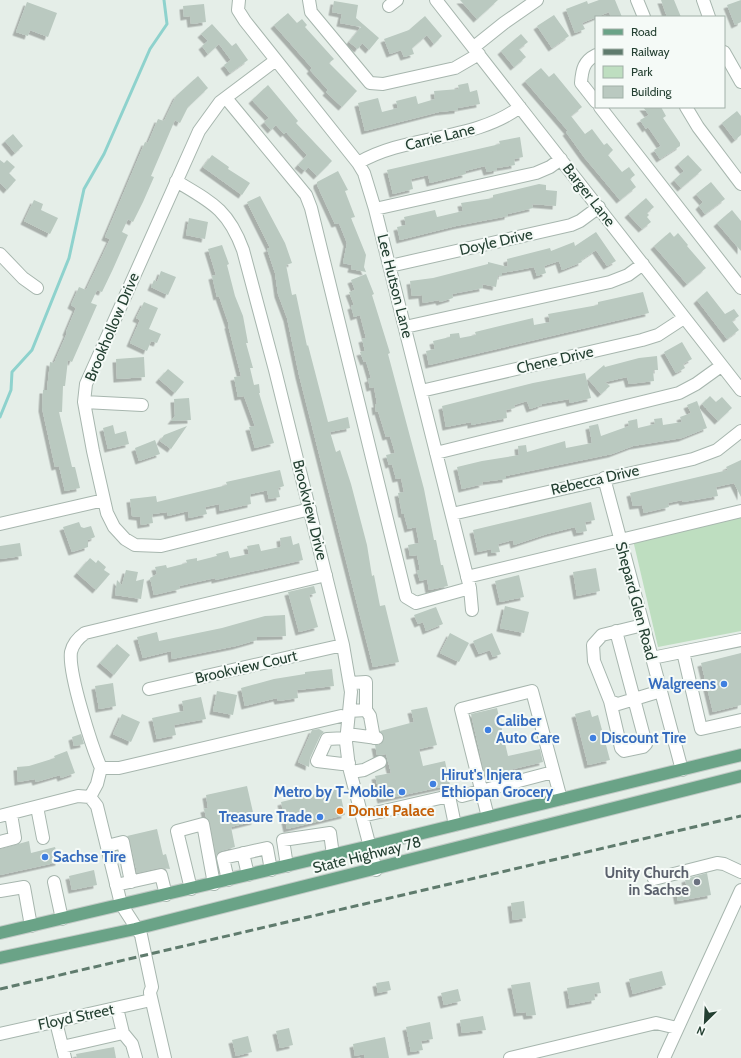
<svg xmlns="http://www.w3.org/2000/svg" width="741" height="1058" font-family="Cabin,sans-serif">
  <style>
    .green { fill: #bedec0 }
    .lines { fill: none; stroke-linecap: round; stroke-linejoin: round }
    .stream { stroke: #8ed2cd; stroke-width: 3 }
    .building { fill: #bac9c0; filter: url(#shadow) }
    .minor-casing { stroke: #a7b6ae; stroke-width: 14 }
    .major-casing { stroke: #c2cac6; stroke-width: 14 }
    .minor { stroke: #fff; stroke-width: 12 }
    .major { stroke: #6aa387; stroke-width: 12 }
    .rail { stroke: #5f7b6d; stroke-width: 3; stroke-dasharray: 8 4; stroke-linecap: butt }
    .shop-dot { fill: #3f7fe0; stroke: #f5faf7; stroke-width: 1.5 }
    .food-dot { fill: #e8710a; stroke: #f5faf7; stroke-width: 1.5 }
    .worship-dot { fill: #6b7280; stroke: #f5faf7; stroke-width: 1.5 }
    .labels { text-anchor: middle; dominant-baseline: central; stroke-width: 4; stroke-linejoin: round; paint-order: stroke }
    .street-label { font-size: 15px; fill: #244032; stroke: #f5faf7 }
    .shop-label { font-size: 15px; font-weight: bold; fill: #366cbe; stroke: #f5faf7; text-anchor: start }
    .food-label { font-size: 15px; font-weight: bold; fill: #c56008; stroke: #f5faf7; text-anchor: start }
    .worship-label { font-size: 15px; font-weight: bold; fill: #5b616d; stroke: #f5faf7; text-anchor: end }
  </style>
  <defs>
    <filter id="shadow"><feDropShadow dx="-3.5" dy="3.5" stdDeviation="0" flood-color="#0004"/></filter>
  </defs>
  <rect width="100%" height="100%" fill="#e5eee8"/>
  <path class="green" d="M741,515V631L658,647L633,540Z"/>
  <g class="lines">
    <path class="stream" d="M0,417L11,390L12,372L32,350L69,258L84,189L104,154L150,49L167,24L164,0"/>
  </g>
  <path class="building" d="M460,0H498L477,19Z
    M599,0H615L622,17H611L609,12L582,23L585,29L575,33L566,9L587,1L588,4Z
    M661,0H674L681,17H667Z
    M741,0V22L735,25L727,5Z
    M334,1L358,5L356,18L379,38L369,50L362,43L358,49L349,42L361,27L340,23L342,14L332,12Z
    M27,2L57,13L48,37L30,30L28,36L16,32Z
    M204,4L206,22L191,24L190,16L184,17L183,6Z
    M288,13L297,23L302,19L307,25L305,27L334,59L329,63L357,91L342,107L326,92L328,90L310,70L312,68L274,25Z
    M554,15L569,36L552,48L537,26Z
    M425,16L442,36L434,44L427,35L412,48L414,54L404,57L401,50L390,54L384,39L409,30Z
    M212,24L232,46L236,43L248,60L230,73L224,65L231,60L219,44L208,54L202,46L208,41L201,34Z
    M521,34L528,42L519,49L526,57L514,67L501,51Z
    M541,68L549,77L554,73L582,107L571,116L585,134L592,129L604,145L607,143L613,150L608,155L622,172L629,167L635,175L630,179L636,187L620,200L584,157L566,132L568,131L525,81Z
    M198,76L208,88L188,107L180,123L175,120L151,176L154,177L143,202L133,222L128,219L122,232L128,235L113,269L102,292L97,290L91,303L97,305L72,362L68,360L65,386H63L62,412H59L72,467H75L80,488L65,491L59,466L55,467L42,408L43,390H47L50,362L54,363L67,333L66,332L76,308L71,305L79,287L86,290L110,239L105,237L145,142L148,143L158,119L164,121L176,96Z
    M468,83L470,92L477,90L480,104L458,108V110L439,112L365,131L358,103L378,98L382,112L398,108L396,101L416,96L418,104L435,99L434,91L459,89L458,85Z
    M268,85L298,121L296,123L332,161L317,176L308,167L305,171L298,165L307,155L286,132L284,134L276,125L271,130L264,122L269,118L252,100Z
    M643,107H661L666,116L663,118L680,143V146L660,159L654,150L661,146L648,127L646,129L640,120L649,115Z
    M737,111L741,116V135L735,140L722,123Z
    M13,134L23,146L15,153L5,141Z
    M520,137L523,157L514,159L515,165L497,168V170L487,172L485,166L465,171L466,174L430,183L428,175L411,179L413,189L393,194L387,170L500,144L499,141Z
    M212,155L229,167L228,169L250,183L242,195L203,167Z
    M688,155L702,170L681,188L674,180L684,171L678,164Z
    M0,160L4,163L7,160L15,167L9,173L16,180L7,190L0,183Z
    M338,171L348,190L345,191L355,217L351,218L366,255L364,267L366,272L351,269L352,265L343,263L347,243L339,223L335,224L317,185V182Z
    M711,182L725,199L705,214L699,206L703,202L696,194Z
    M539,184L546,185V190L557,191L556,206L532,204L533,208L508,214V216L456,226L400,240L397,227L406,225L404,217L435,210L437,217L463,211L461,203L493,198V195Z
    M260,196L285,243L292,263L286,265L292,295L296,294L307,346L308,345L328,422L348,417L350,428L330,432L336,452L340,450L351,484L367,545L372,576L374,575L380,606L385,605L399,662L373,667L299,375L287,318L278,294L275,273L267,249L270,248L247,202Z
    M646,198L654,207L647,213L649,215L647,217L651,222L642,229L628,214Z
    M34,200L43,204L41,210L58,218L50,234L24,221Z
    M732,210L741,221V251L717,223Z
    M189,218L208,222L205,239L186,235Z
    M596,232L616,261L607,266L596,250L581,260L582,262L562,270L559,261L544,266L546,273L537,276L534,267L502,273V276L498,275L496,287L482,284L483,288L452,294L453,298L440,302L439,300L423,303L422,295L412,296L410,281L433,278L488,264V262L508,267L507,259L550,248L551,251L574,242L575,246Z
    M670,232L674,237L678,233L688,245L687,246L706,268L687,284L654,246Z
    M222,245L229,264L227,265L235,296L243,316L248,343H246L253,368H250L254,385L259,384L260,393H259L274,443L255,448L249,427L255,426L244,396L238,397L234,377L241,376L228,325H229L219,296L217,297L212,276L216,275L208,249Z
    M161,271L176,277L168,295L151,287L154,280L157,282Z
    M366,274L374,294L372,295L390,353L388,354L424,489L434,540H436L441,565H443L448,586L429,590L427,579L420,581L417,571L420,570L417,555L410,556L408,545L419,543L416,527L408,529L404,514H402L398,493L404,492L401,478L396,479L392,464L389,465L386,455L395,453L390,436L386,437L378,411L376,412L375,404H377L374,387L370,388L368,379L371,378L366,361L364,362L360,352L365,351L362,339L366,338L360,315L354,317L351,306L354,305L349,292L355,290L351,280Z
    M707,291L725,314L734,309L739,316L732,321L739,330L727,339L697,300Z
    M643,292L649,313L429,365L426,351L435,349L433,341L450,337V334L459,333L460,338L476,335L475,332L533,318L534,325L550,322L548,314L598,305V302Z
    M144,302L158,308L149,329L161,334L157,343L151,341L147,351L130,343L140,320L136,318Z
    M682,342L692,359L683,364L685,368L676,373L664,352Z
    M657,356L658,370H653L654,381L629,384L627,377L605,382L610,386L601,394L588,379L604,365L605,367L639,358Z
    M144,357L145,377L117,379L116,359Z
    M168,369L184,382L175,393L159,379Z
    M585,373L591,398L570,403L569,399L541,404L542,405L530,409L527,401L514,405L515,408L506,410L507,418L471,425V422L446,427L442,406L533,383Z
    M710,396L716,402L722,397L732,408L718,421L702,404Z
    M189,398L191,420L171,421L175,416L174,399Z
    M697,401L707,428L682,438L633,446L612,454L506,476V479L482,482L483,484L462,489L457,467L482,461L519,455L518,446L526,445L527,452L565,441L566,448L592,443L589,426L598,424L601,436L629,426L628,421L637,419L638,428L655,424L654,419L662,418L663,425L682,422L680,417L691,413L687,405Z
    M113,425L115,434L126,431L129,444L108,449L103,428Z
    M187,426L171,449L160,441L164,435Z
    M155,440L160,454L139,461L135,448Z
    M741,460V497L734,483L716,487L718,496L683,502L682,500L668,503L669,507L644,513L642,505L633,506L630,493L728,470L726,467Z
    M280,470L284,486L278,488L280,497L269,499L267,491H264L251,494V496H250L251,504L220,511L219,504L205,507L207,514L189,518L188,511L168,516L167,512L153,514L152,516L153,523L141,525L140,517L132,516L130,499L156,496L157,502L227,485L226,482Z
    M591,502L595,520L585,522L587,531L577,533L575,527L547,534L514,545L513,540L498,544L500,552L491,553V549L478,552L473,530Z
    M79,522L81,527L84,528L91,526L95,537L88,540V547L72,552L63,527Z
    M291,536L293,545L299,543L303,560L215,580V578L179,586L180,589L154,595L150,578L157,574L155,567L166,565L167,568L187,563L186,560L197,558V561L217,556L216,554L228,551L230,558L249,554L247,546L259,544L261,551L280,547L281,546L280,538Z
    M20,543L22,556L0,559V546Z
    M90,558L96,563L98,560L106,567L104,570L110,574L96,590L77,573Z
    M596,568L600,591L577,596L573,572Z
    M126,570L138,572L136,581L144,579L141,599L115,595L117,580L122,585Z
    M519,575L524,597L500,602L495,581Z
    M314,586L316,593L309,595L318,627L299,632L288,592Z
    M505,606L529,612L524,633L500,628Z
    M436,607L443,624L426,631L423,622L418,624L414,615Z
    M285,615L286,636L257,637V640L236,646L172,659L171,651L143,658L137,637L157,632L159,641L222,628L265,616Z
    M450,633L469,643L459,662L440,653Z
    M492,633L501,654L493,657L490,650L479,654L473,641Z
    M117,644L130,655L114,675L100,663Z
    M741,653V705L713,712L701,663Z
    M332,669L334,686L297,690L298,698L278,701L277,698L245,706L241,688L274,679L305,674V672Z
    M113,683L116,706L99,709L95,686Z
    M217,691L237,695L233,715L213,711Z
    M201,697L206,719L174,725L176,735L157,739L152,718L184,711L182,701Z
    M427,707L437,745L419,749L423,766L445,761L450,785L381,800L375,776L391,773L386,754L377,755L375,745H380L384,739L380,731L414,722L411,710Z
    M497,708L508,756L540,749L543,762L505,771L506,773L491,778L490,775L485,776L471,714Z
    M590,710L592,717L598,715L610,760L588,765L575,714Z
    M122,714L140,722L131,742L113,734Z
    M319,729L324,732L320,736L310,758L309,767L298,762L312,730Z
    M81,734L84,744L74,746L72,737Z
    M67,751L75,773L61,778L60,775L36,782L35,779L18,782L17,767L29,766L55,758L54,756Z
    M247,786L255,821L231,827L235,847L221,851L216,855L210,823L206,817L204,809L208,808L206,795Z
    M339,788L345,815L287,829L281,802Z
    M157,829L163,855L166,854L170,869L159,868L137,873L130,841L127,836Z
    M29,841L31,853L55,847L59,862L0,875V849Z
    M94,870L97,885L72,890L69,876Z
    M707,873L711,895L678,901L676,891L687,889L685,879Z
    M524,901L526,918L513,920L511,903Z
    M662,971L666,985L633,994L629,979Z
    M389,981L391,990L378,993L376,983Z
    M530,982L536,1015L527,1016L526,1012L517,1013L511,985Z
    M599,982L601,993L594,994L595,1000L570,1005L567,988Z
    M458,989L461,1001L444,1005L441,993Z
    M483,1016L486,1030L462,1033L460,1020Z
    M430,1022L433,1039L421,1041L423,1050L411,1052L406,1027Z
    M289,1028L293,1045L280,1048L276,1031Z
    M248,1036L252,1052L236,1056L232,1040Z
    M385,1037L389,1058H365L364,1054L355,1056L353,1044Z
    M114,1047L116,1058H77L76,1054Z"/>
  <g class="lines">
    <defs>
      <path id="minor" d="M239,0L238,10L245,21L358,163L364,173L375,209L470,588L472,610
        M309,0L311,12L370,83L383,84L455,68L479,54
        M436,0L741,390
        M637,0L644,17
        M703,0L709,17
        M389,6L397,0
        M474,47L504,23L537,0
        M724,52L741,82
        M596,55C584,61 582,69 581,83L596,102
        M276,60L220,102L199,131L86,384L84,402L93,451L107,513L114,527L125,539L135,545L161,546L310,509
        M226,98L306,195L311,208L406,597L416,603L470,588
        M600,107L741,288
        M686,107L698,127L741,184
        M358,163C407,134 473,142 520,107
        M176,181C211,202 228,209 243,250L275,370L343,645L351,692L346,742L349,767L376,870
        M375,209L536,173L550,167L561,159
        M0,254L23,278L37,288
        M390,266L571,225L580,221L599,207
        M405,327L610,282L628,275L643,264
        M421,391L642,340L658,335L684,318
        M84,402L142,405
        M436,453L679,393L696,384L721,366
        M604,478L682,770
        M452,514L693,459L717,450L741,431
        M0,524L104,500
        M326,575L85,633C78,638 73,643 71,652C68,673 92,747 101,768H119L341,716
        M467,577L741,511
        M643,625L602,635L593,645L594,661L610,701L618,704L661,691
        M683,652L701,729L741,720
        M652,658L741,640
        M149,689L343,645
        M610,701L621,748L624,751L643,747L646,744L616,631
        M366,710L370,716L374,738
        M349,711L366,710V682L350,683
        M347,734L377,738
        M347,738L327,739L317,761L342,764L349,763
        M351,772L364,770L380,762
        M462,796L553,772
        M90,797L97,806L121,904L141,935L152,987L150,992
        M90,797L97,784L101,768
        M37,807L43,838
        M0,816L78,796L90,797
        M362,816L449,796L455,825
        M488,817L461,709L532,691L561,799
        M0,842L15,838L11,814
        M107,846L123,842L131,882
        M243,853L248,875
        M287,866L283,840L330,833L333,855
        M654,879L717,863L724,864L741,872
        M228,880L223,858L267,848L271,870
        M54,882L62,919
        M116,885L161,875L166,895
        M191,889L177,831L203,824L214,884
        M0,891L24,887L31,926
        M150,993L165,1058
        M117,1008L123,1033L132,1044L136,1058
        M56,1022L65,1058
        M0,1034L151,1000
        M62,1047L123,1033
        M510,1058L656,1023L677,1028
        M664,1058L741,890"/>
      <path id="major" d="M0,933L370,846L741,755
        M0,958L135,929L741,776"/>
    </defs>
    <use href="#minor" class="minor-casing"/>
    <use href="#major" class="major-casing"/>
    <use href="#minor" class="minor"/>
    <use href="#major" class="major"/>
    <path class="rail" d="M0,989L741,816"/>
  </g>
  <g class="shop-dot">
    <circle cx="724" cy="684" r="4"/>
    <circle cx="488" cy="730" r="4"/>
    <circle cx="593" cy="738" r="4"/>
    <circle cx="433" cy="784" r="4"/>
    <circle cx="402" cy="792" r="4"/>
    <circle cx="320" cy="817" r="4"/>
    <circle cx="45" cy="857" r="4"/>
  </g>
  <circle class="food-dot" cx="340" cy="811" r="4"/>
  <circle class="worship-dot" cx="697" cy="882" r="4"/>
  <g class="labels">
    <g class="street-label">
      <text transform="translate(440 137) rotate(-14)">Carrie Lane</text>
      <text transform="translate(589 195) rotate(52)">Barger Lane</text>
      <text transform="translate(496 242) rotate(-13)">Doyle Drive</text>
      <text transform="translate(395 286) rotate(76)">Lee Hutson Lane</text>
      <text transform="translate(112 327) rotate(-67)">Brookhollow Drive</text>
      <text transform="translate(555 360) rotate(-13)">Chene Drive</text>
      <text transform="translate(595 480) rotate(-13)">Rebecca Drive</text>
      <text transform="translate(310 510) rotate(76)">Brookview Drive</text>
      <text transform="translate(636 601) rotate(75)">Shepard Glen Road</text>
      <text transform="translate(246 667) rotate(-13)">Brookview Court</text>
      <text transform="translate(367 855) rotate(-14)">State Highway 78</text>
      <text transform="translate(76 1017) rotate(-12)">Floyd Street</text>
    </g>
    <g class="shop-label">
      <text x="716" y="684" text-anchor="end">Walgreens</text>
      <text x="496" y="721">Caliber<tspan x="496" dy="17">Auto Care</tspan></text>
      <text x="601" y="738">Discount Tire</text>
      <text x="441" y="775">Hirut's Injera<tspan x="441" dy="17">Ethiopan Grocery</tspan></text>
      <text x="394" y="792" text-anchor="end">Metro by T-Mobile</text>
      <text x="312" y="817" text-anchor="end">Treasure Trade</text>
      <text x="53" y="857">Sachse Tire</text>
    </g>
    <g class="food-label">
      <text x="348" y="811">Donut Palace</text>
    </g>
    <g class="worship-label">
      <text x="689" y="873">Unity Church<tspan x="689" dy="17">in Sachse</tspan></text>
    </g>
  </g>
  <rect x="595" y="16" width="130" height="92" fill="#f5faf7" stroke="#a1b0a8"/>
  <rect x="603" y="29" width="20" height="6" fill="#6aa387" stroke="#a1b0a8"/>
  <text x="631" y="36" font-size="12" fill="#244032">Road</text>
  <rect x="603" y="49" width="20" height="6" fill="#5f7b6d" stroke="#a1b0a8"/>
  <text x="631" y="56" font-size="12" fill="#244032">Railway</text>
  <rect x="603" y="66" width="20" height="12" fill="#bedec0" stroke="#a1b0a8"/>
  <text x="631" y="76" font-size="12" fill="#244032">Park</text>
  <rect x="603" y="86" width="20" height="12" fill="#bac9c0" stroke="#a1b0a8"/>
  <text x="631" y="96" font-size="12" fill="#244032">Building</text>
  <g transform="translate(705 1022) rotate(204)" stroke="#f5faf7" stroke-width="3" paint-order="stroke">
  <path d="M0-3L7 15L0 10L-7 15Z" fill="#244032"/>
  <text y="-6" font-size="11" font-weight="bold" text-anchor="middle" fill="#244032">N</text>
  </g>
</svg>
